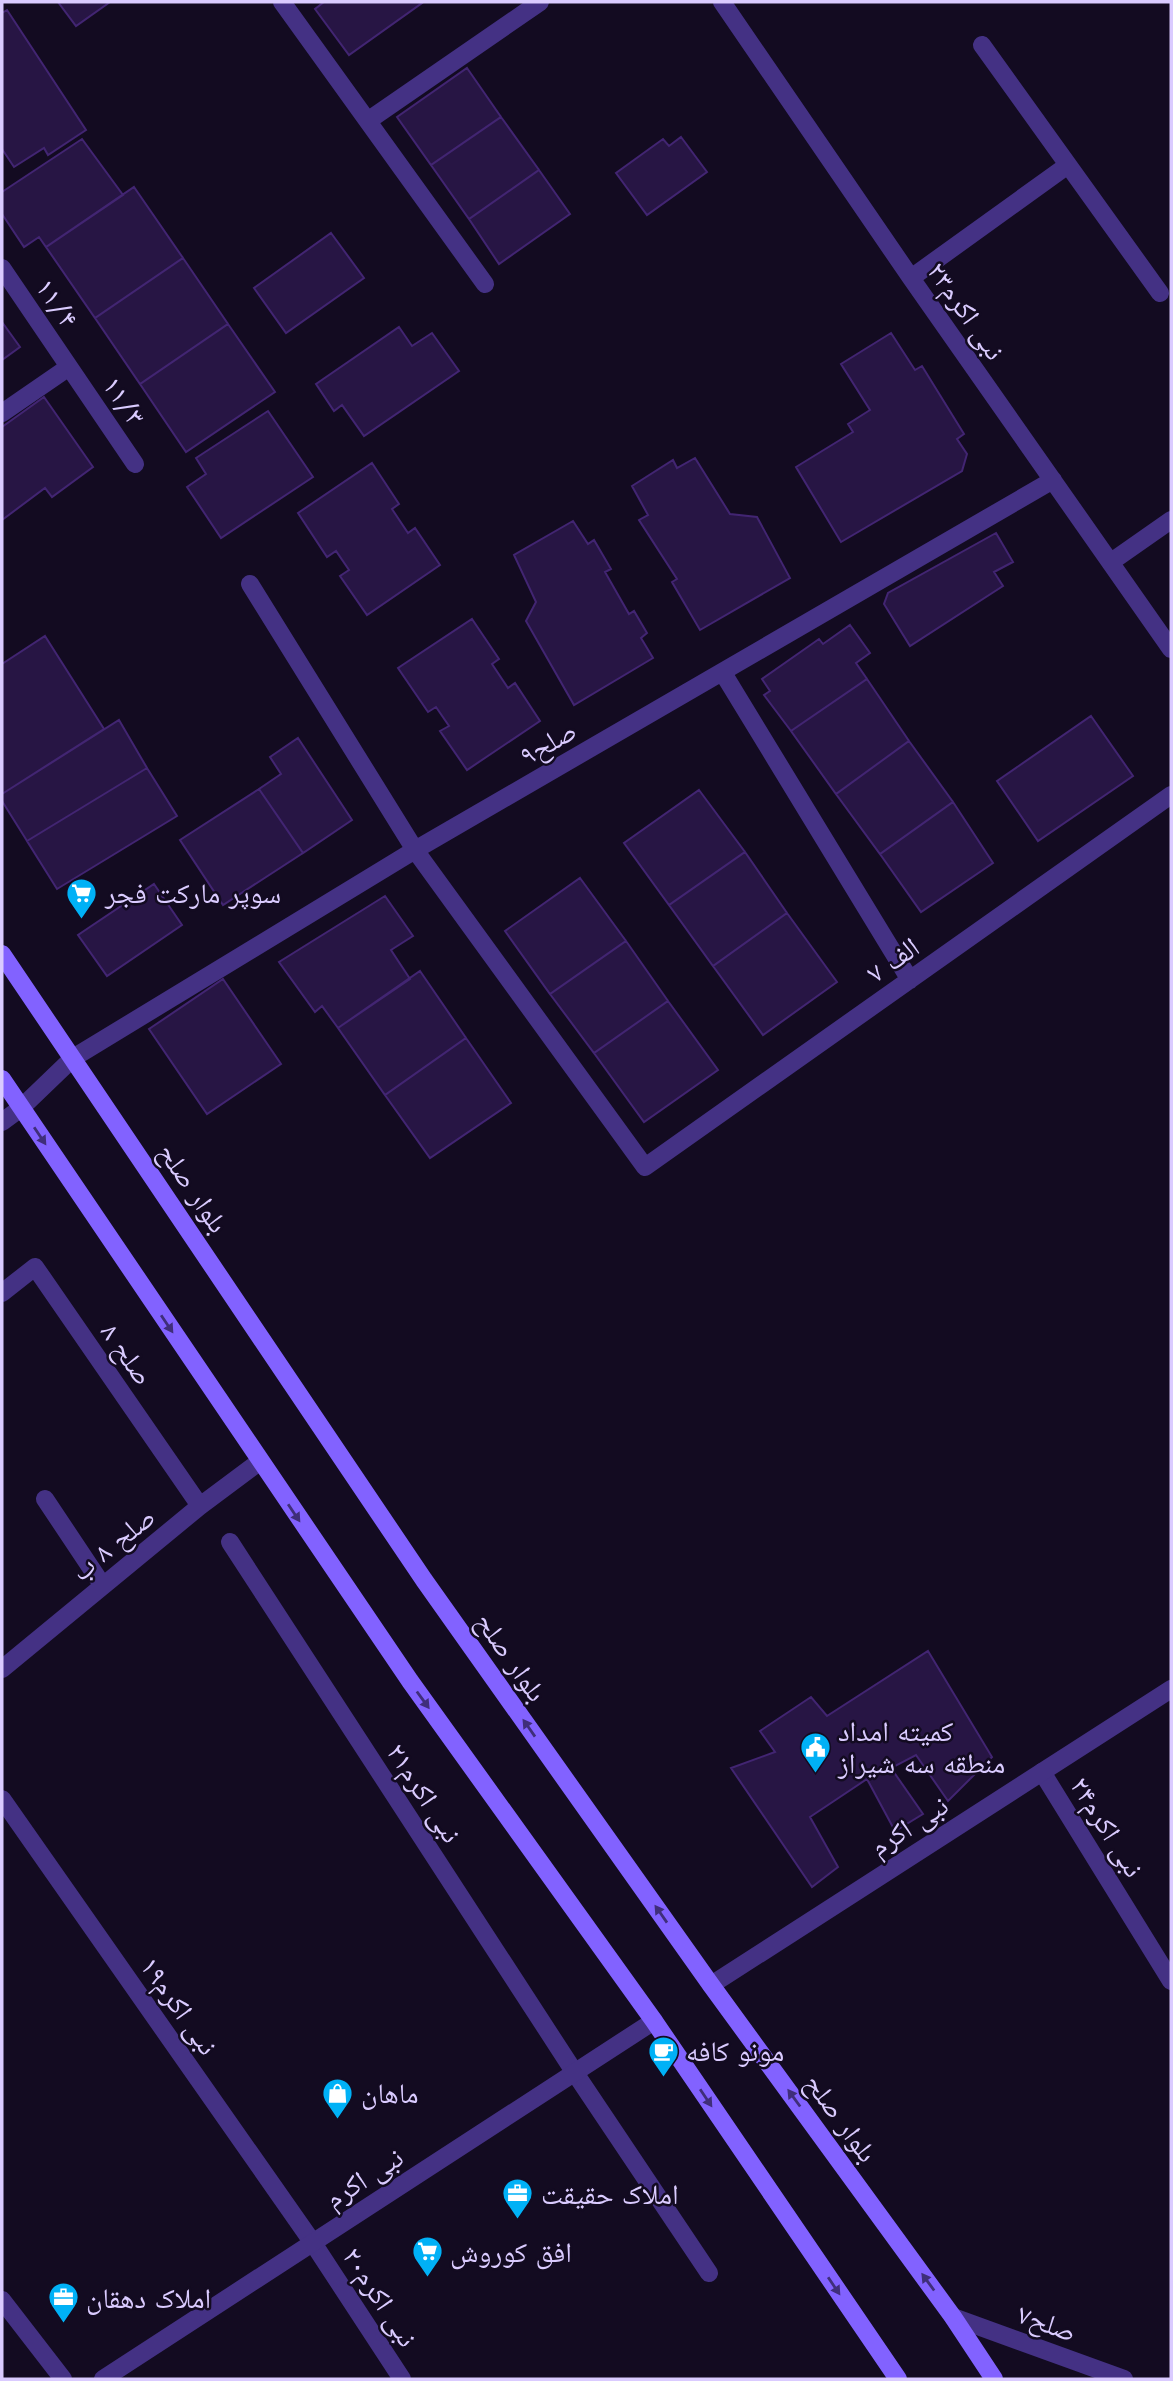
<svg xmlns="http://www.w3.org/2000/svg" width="1173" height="2381" font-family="Jost,'Noto Naskh Arabic',sans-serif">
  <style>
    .building { fill: #271544; stroke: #422572; stroke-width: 2 }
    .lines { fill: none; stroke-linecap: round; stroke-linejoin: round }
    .minor { stroke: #443184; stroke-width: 18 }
    .tertiary { stroke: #443184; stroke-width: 18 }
    .secondary { stroke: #8262ff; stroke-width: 18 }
    .oneway { fill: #3f2e7a }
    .labels { text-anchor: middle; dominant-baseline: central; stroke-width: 5; stroke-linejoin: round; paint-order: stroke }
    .street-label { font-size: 28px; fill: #dacbff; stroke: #130b21 }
    .poi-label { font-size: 28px; fill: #dacbff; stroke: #130b21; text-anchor: start }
  </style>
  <rect width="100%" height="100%" fill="#130b21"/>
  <path class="building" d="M58,2H110L76,26Z
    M324,2H421L422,3L349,55L315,9Z
    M7,10L86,130L48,155L44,148L14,167L2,149V13Z
    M467,68L501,117L431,165L397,117Z
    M501,117L539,170L469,219L431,165Z
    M681,137L707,172L647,215L616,173L663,139L669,146Z
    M82,139L123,195L46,247L39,237L24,247L2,214V192Z
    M539,170L570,214L499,264L469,219Z
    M134,187L183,258L95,318L46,247Z
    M331,233L364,278L286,333L254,288Z
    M183,258L228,324L140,384L95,318Z
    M2,322L20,347L2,360Z
    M228,324L275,392L186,452L140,384Z
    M399,327L412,346L432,333L459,371L364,436L342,405L334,411L316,384Z
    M891,333L915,370L922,366L964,434L957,439L967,454L962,471L841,542L796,467L853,432L848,424L870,410L841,364Z
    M44,397L93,467L52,497L45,488L2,520V427Z
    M268,411L313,477L221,538L187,487L206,474L196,458Z
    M695,458L730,514L757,517L790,578L700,630L672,582L677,579L639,520L648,515L632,486L673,460L677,468Z
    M372,463L399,504L392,509L408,533L415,528L440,565L367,615L340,576L349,570L336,551L327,557L298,513Z
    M573,521L588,544L594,540L611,569L605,572L629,614L634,611L647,633L641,638L653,658L574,705L526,621L536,602L514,555Z
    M996,533L1013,562L994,572L1003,586L910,646L884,604L888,593Z
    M472,619L499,659L492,664L508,688L515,683L540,721L467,770L440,731L449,726L436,707L428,712L398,668Z
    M850,625L870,653L856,663L867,679L791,731L764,695L770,691L762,679L819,639L823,644Z
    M45,636L104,729L2,794V664Z
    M867,679L909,741L836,794L791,731Z
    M1091,716L1133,776L1038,841L997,781Z
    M119,720L147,768L27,841L2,801V794Z
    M298,738L352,820L303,853L259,789L281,774L270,757Z
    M909,741L953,802L880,854L836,794Z
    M147,768L177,816L57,889L27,841Z
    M259,789L303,853L223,905L180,840Z
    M699,790L745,852L669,905L624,843Z
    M953,802L993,863L921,912L880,854Z
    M745,852L787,913L713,966L669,905Z
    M580,878L626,941L550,994L505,931Z
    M154,884L182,925L107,976L78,935Z
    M385,896L413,936L391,950L410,979L338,1028L322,1006L315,1012L279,962Z
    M787,913L837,982L763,1035L713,966Z
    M626,941L668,1001L594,1053L550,994Z
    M420,971L466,1038L385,1095L338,1028Z
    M223,979L281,1064L207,1114L149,1029Z
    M668,1001L718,1070L644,1122L594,1053Z
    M466,1038L511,1103L430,1158L385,1095Z
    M928,1651L992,1757L948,1801L916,1755L891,1768L923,1814L895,1831L867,1779L810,1817L838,1867L812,1887L731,1768L775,1752L760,1731L811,1697L827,1716Z"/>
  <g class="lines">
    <path class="minor" d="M282,2L485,284
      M722,2L911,278L1171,649
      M982,45L1160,293
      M369,120L540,2
      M2,268L135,464
      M911,278L1068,165
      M2,413L69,367
      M1111,562L1171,520
      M250,584L415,850L645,1167L1171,795
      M723,673L910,980
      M2,1122L21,1108L73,1058L415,850L1053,480
      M2,1293L35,1267L200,1506
      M45,1499L103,1586
      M230,1542L575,2073L709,2273
      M2,1669L200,1506L259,1462
      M1042,1772L1171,1981
      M2,1799L313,2243L402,2379
      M2,2300L63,2379
      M953,2317L1124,2379"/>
    <path class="tertiary" d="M711,1985L1171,1689
      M103,2379L654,2021"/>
    <path class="secondary" d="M2,954L424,1580L711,1985L953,2317L994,2379
      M2,1079L410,1681L654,2021L898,2379"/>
  </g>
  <defs><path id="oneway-solid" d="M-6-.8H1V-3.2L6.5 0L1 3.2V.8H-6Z" transform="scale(1.75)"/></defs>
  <g class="oneway">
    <use href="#oneway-solid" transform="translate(40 1136) rotate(56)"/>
    <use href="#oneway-solid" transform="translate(167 1324) rotate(56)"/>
    <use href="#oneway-solid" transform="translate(294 1513) rotate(56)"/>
    <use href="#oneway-solid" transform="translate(423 1700) rotate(54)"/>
    <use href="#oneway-solid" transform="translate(529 1728) rotate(-125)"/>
    <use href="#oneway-solid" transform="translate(661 1914) rotate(-125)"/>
    <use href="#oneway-solid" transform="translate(706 2098) rotate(56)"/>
    <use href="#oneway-solid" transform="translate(794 2098) rotate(-126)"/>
    <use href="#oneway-solid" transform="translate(928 2282) rotate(-126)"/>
    <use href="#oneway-solid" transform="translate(834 2286) rotate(56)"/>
  </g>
  <defs>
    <symbol id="supermarket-pin" viewBox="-11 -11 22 30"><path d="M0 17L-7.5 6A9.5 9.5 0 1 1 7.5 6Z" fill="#00b1f6" stroke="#130b21"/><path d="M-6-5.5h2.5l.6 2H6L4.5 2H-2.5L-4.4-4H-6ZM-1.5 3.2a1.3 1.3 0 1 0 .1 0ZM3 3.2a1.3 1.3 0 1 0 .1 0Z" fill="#fff"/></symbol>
    <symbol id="civic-pin" viewBox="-11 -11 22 30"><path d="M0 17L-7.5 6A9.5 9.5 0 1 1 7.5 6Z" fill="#00b1f6" stroke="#130b21"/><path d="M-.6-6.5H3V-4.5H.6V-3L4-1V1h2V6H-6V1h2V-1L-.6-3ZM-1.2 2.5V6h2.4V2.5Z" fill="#fff"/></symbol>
    <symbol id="cafe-pin" viewBox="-11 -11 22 30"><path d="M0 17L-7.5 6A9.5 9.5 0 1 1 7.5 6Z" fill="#00b1f6" stroke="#130b21"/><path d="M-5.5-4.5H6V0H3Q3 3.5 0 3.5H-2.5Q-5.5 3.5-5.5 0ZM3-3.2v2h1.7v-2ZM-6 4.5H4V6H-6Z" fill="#fff"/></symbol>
    <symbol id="shop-pin" viewBox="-11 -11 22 30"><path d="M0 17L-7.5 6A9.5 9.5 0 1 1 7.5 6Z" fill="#00b1f6" stroke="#130b21"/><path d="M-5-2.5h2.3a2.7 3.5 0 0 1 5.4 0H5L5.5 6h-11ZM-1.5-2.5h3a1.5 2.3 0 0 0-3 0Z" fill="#fff"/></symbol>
    <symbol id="office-pin" viewBox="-11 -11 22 30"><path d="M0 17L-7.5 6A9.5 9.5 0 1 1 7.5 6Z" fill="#00b1f6" stroke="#130b21"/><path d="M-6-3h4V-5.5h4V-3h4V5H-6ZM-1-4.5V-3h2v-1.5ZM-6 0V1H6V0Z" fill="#fff"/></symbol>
  </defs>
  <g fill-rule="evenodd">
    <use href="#supermarket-pin" x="64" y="876" width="35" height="47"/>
    <use href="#civic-pin" x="798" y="1730" width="35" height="47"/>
    <use href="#cafe-pin" x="646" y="2034" width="35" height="47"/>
    <use href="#shop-pin" x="320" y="2076" width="35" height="47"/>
    <use href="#office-pin" x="500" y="2176" width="35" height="47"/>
    <use href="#supermarket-pin" x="410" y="2234" width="35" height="47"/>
    <use href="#office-pin" x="46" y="2280" width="35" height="47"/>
  </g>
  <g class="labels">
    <g class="street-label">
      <text transform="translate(57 303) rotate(56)">۱۱/۴</text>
      <text transform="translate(966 311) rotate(55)">نبی اکرم۲۳</text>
      <text transform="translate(124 401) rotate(56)">۱۱/۳</text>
      <text transform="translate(548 743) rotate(-30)">صلح۹</text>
      <text transform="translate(893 960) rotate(-35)">۷ الف</text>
      <text transform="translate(193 1188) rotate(56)">بلوار صلح</text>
      <text transform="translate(127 1354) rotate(55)">۸ صلح</text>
      <text transform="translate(113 1544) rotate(-39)">صلح ۸ ب</text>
      <text transform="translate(511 1657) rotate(55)">بلوار صلح</text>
      <text transform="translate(424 1793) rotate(57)">نبی اکرم۲۱</text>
      <text transform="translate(909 1826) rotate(-33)">نبی اکرم</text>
      <text transform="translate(1107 1827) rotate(58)">نبی اکرم۲۴</text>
      <text transform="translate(179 2006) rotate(55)">نبی اکرم۱۹</text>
      <text transform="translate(841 2118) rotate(54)">بلوار صلح</text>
      <text transform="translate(364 2178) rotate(-33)">نبی اکرم</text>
      <text transform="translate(380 2297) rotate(57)">نبی اکرم۲۰</text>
      <text transform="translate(1047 2323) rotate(20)">صلح۷</text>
    </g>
    <g class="poi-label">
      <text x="105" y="893">سوپر مارکت فجر</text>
      <text x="838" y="1731">کمیته امداد<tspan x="838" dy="32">منطقه سه شیراز</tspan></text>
      <text x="686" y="2051">مونو کافه</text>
      <text x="361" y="2093">ماهان</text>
      <text x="541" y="2194">املاک حقیقت</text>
      <text x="450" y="2252">افق کوروش</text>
      <text x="86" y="2298">املاک دهقان</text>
    </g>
  </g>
  <rect width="1173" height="2381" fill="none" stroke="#dacbff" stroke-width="7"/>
</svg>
